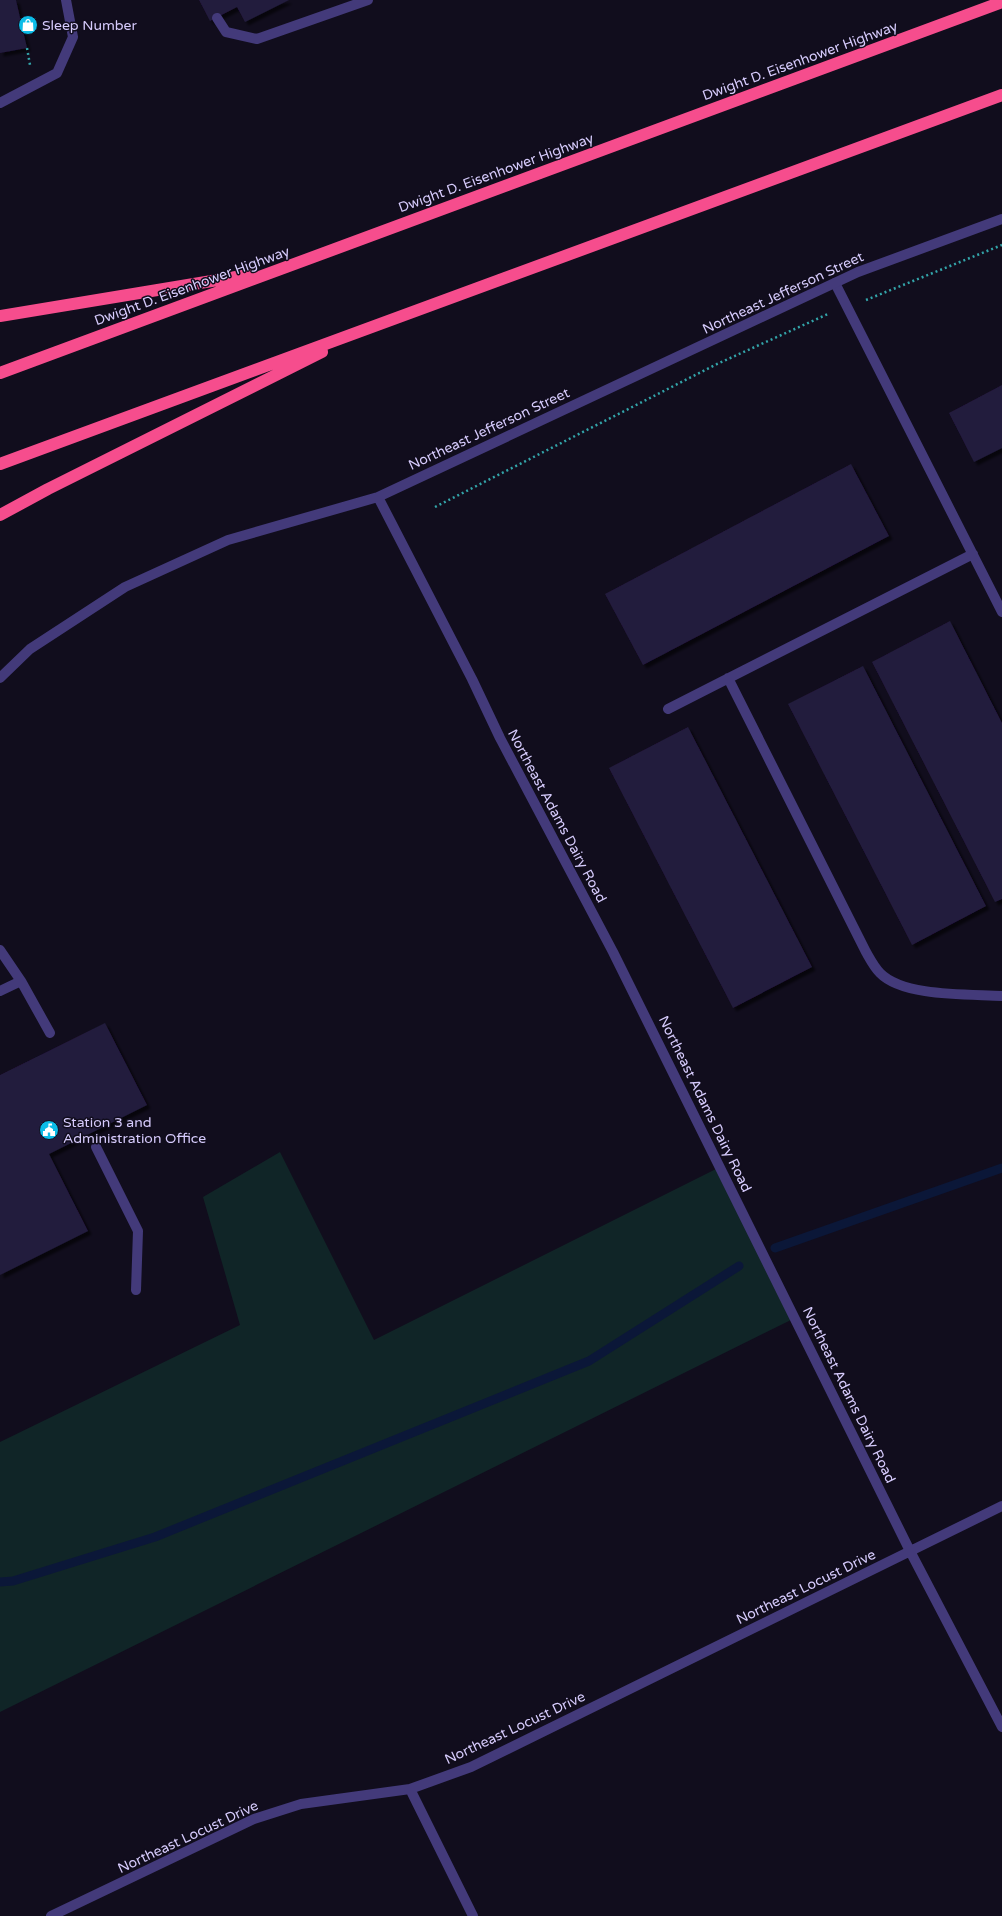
<svg xmlns="http://www.w3.org/2000/svg" width="1002" height="1916" font-family="'Varela Round',sans-serif">
  <style>
    .green { fill: #102527 }
    .lines { fill: none; stroke-linecap: round; stroke-linejoin: round }
    .stream { stroke: #0b1738; stroke-width: 9 }
    .building { fill: #241a3d; filter: url(#shadow) }
    .path { stroke: #33a4a9; stroke-width: 2.5; stroke-dasharray: 2 3; stroke-linecap: butt }
    .lane { stroke: #433a7a; stroke-width: 10 }
    .street { stroke: #433a7a; stroke-width: 10 }
    .highway { stroke: #f64d8d; stroke-width: 12 }
    .labels { text-anchor: middle; dominant-baseline: central; stroke-width: 3; stroke-linejoin: round; paint-order: stroke }
    .poi-label { font-size: 14px; fill: #d6cbfc; stroke: #110d1d; text-anchor: start }
    .street-label { font-size: 14px; fill: #d6cbfc; stroke: #110d1d }
  </style>
  <defs>
    <filter id="shadow"><feDropShadow dx="3.5" dy="3.5" stdDeviation="1" flood-color="#0009"/></filter>
  </defs>
  <rect width="100%" height="100%" fill="#110d1d"/>
  <path class="green" d="M280,1152L374,1340L720,1167L795,1318L0,1712V1442L240,1325L203,1197Z"/>
  <g class="lines">
    <path class="stream" d="M775,1248L1002,1168
      M0,1582L13,1581L155,1537L589,1361L739,1266"/>
  </g>
  <path class="building" d="M0,0H16L27,48L0,53Z
    M199,0H289L245,22L237,7L210,21Z
    M1002,385V448L974,462L949,413Z
    M851,464L889,536L643,665L605,594Z
    M950,621L1002,723V899L995,902L872,662Z
    M863,666L986,906L912,945L788,704Z
    M688,727L812,967L733,1008L609,768Z
    M105,1023L147,1105L49,1154L88,1231L0,1275V1075Z"/>
  <g class="lines">
    <path class="path" d="M27,48L30,65
      M866,300L1002,245
      M435,507L717,364L828,314"/>
    <path class="lane" d="M217,18L226,32L257,39L368,0
      M0,103L57,73L73,37L66,0
      M835,283L1002,612
      M728,678L866,952C870,959 874,967 880,973C903,997 969,994 1002,996
      M668,709L973,554
      M0,950L21,981L50,1033
      M0,991L21,981
      M96,1147L138,1231L136,1290"/>
    <path class="street" d="M378,497L472,679L500,738L613,952L910,1551L1002,1727
      M0,678L30,649L125,587L228,540L378,497L858,272L1002,219
      M410,1789L473,1916
      M51,1916L254,1819L301,1804L410,1789L471,1767L1002,1506"/>
    <path class="highway" d="M0,316L248,275
      M0,373L1002,2
      M0,464L1002,95
      M0,515L48,489L322,352"/>
  </g>
  <defs>
    <symbol id="shop-disc" viewBox="-11 -11 22 22"><circle r="9.5" fill="#0cbce8" stroke="#110d1d"/><path d="M-5-2.5h2.3a2.7 3.5 0 0 1 5.4 0H5L5.5 6h-11ZM-1.5-2.5h3a1.5 2.3 0 0 0-3 0Z" fill="#fff"/></symbol>
    <symbol id="civic-disc" viewBox="-11 -11 22 22"><circle r="9.5" fill="#0cbce8" stroke="#110d1d"/><path d="M-.6-6.5H3V-4.5H.6V-3L4-1V1h2V6H-6V1h2V-1L-.6-3ZM-1.2 2.5V6h2.4V2.5Z" fill="#fff"/></symbol>
  </defs>
  <g fill-rule="evenodd">
    <use href="#shop-disc" x="17" y="14" width="22" height="22"/>
    <use href="#civic-disc" x="38" y="1119" width="22" height="22"/>
  </g>
  <g class="labels">
    <g class="poi-label">
      <text x="42" y="25">Sleep Number</text>
      <text x="63" y="1122">Station 3 and<tspan x="63" dy="16">Administration Office</tspan></text>
    </g>
    <g class="street-label">
      <text transform="translate(800 61) rotate(-20)">Dwight D. Eisenhower Highway</text>
      <text transform="translate(496 173) rotate(-20)">Dwight D. Eisenhower Highway</text>
      <text transform="translate(192 286) rotate(-20)">Dwight D. Eisenhower Highway</text>
      <text transform="translate(783 293) rotate(-25)">Northeast Jefferson Street</text>
      <text transform="translate(489 429) rotate(-25)">Northeast Jefferson Street</text>
      <text transform="translate(557 816) rotate(62)">Northeast Adams Dairy Road</text>
      <text transform="translate(705 1104) rotate(64)">Northeast Adams Dairy Road</text>
      <text transform="translate(849 1395) rotate(64)">Northeast Adams Dairy Road</text>
      <text transform="translate(806 1587) rotate(-26)">Northeast Locust Drive</text>
      <text transform="translate(515 1728) rotate(-25)">Northeast Locust Drive</text>
      <text transform="translate(188 1837) rotate(-25)">Northeast Locust Drive</text>
    </g>
  </g>
</svg>
